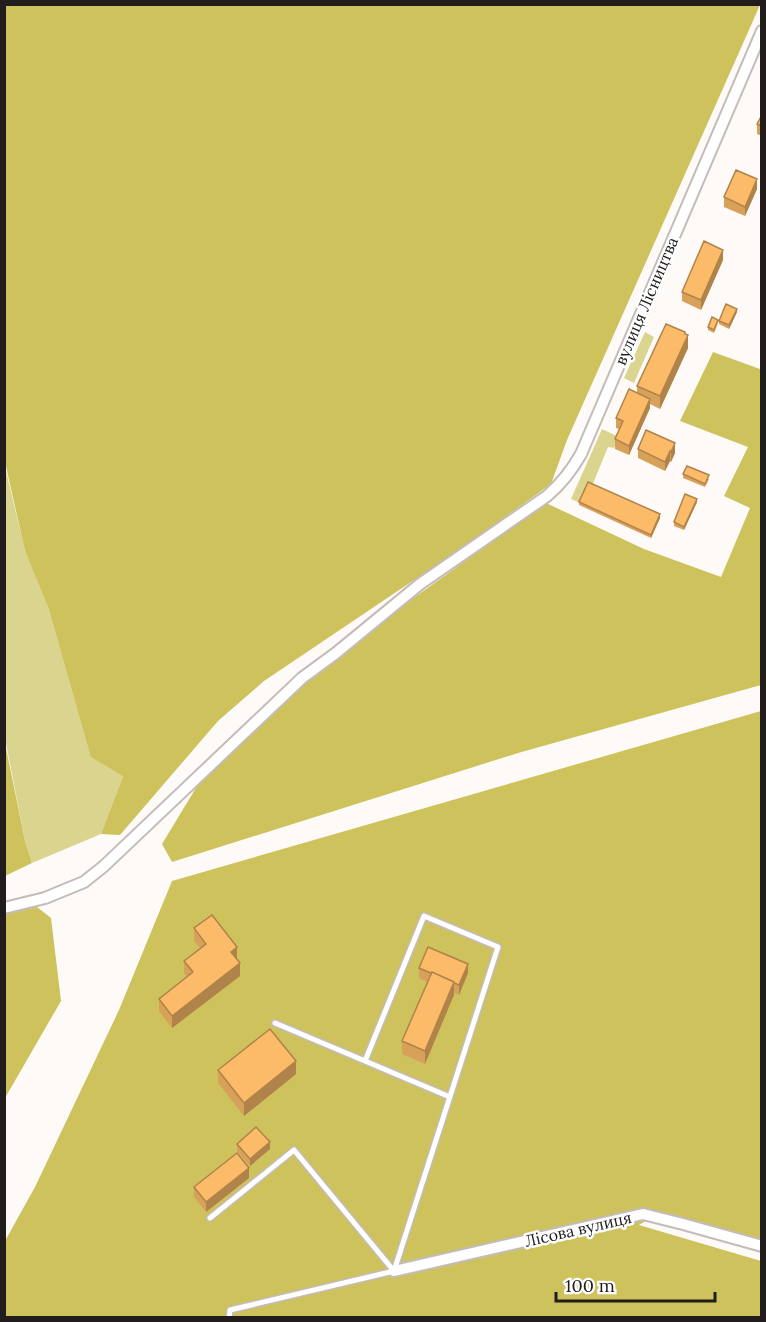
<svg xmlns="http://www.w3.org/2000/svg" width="766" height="1322" font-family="Lora,serif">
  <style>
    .green { fill: #dad48f }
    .forest { fill: #cdc25c }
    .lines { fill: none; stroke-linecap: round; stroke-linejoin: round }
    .service-casing { stroke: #c3bcb9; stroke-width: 8 }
    .minor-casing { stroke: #c3bcb9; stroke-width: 14 }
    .service { stroke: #fff; stroke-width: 5 }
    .minor { stroke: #fff; stroke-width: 10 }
    .wall { fill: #d8a15a }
    .shaded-wall { fill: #b0834a }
    .building { fill: #fbbb69; stroke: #b0834a; stroke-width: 1.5 }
    .labels { text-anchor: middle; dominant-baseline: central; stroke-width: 5; stroke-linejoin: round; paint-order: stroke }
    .street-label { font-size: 16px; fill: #201d1c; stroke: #fff }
  </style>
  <rect width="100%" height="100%" fill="#fefaf8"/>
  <path class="green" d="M645,332L654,337L634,383L624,378Z
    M602,429L619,437L614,448L608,447L592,486L580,503L571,499Z
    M4,462L25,551L123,776L101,834L32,863L25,841L5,738Z"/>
  <path class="forest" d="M4,5H760L567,440L551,484L466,545L264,681L218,721L120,835L101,834L123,776L91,757L49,609L25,551L5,462Z
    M713,352L760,369L761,367V685L518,753L172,862L162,844L205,773L340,651L546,503L644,549L721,577L750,508L724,496L748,447L680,421Z
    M761,711V1239L659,1213L639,1225L761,1261V1317L5,1318V1241L35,1187L119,1010L172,881Z
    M4,738L25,841L32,863L5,876Z
    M37,907L51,918L61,1001L5,1098V914Z"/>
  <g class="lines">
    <defs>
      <path id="service" d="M275,1023L365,1061L424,916L498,947L394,1271
        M365,1061L450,1097
        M210,1218L294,1150L394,1271
        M229,1318L230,1310L394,1271"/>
      <path id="minor" d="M4,908L45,898L84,882L104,866L302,678L336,653L420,584L547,496C561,484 572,470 581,454L762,31
        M394,1271L643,1214L683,1224L762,1246"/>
    </defs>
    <use href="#service" class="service-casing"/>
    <use href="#minor" class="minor-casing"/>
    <use href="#service" class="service"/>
    <use href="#minor" class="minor"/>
  </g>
  <path class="wall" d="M762,115V136L757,134V124Z
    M757,189L745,216L724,207V197Z
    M723,260L701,310L682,301V292Z
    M737,312L729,329L719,324V321Z
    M718,323L714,333L708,330V327Z
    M685,334L688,348L660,409L650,404V408L629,455L615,449V439L619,429L616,428V418L637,393V386Z
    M646,430L675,453L671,462L670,461L665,471L638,458V449Z
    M683,474L709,479L705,487L683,478Z
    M579,502L660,518L651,538L579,505Z
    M697,502L684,530L674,526V522Z
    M194,928L237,959L240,976L172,1028L159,1011V999L187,977L184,973V961L200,948L194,941Z
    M419,968L468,973L459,995L454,993L425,1064L402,1054V1041L428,982L419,978Z
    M218,1070L296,1074L244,1116L218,1083Z
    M237,1144L270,1149L250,1166L237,1151Z
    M249,1178L206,1212L194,1197V1187Z"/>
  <path class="shaded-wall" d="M757,179V189L745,216V207Z
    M723,250V260L701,310V300Z
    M737,309V312L729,329V325Z
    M685,332V341L688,335V348L660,409V396Z
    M650,399V408L629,455V446Z
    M675,443V453L671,462V452Z
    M670,451V461L665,471V462Z
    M697,499V502L684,530V527Z
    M660,514V518L651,538V535Z
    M237,947V960L231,952Z
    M240,963V976L172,1028V1016Z
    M468,964V973L459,995V985Z
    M454,982V995L425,1064V1051Z
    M296,1061V1074L244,1116V1103Z
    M270,1142V1149L250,1166V1159Z
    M249,1168V1178L206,1212V1202Z"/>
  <path class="building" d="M762,115V126L757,124Z
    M736,170L757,179L745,207L724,197Z
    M704,241L723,250L701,300L682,292Z
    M726,304L737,309L729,325L719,321Z
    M712,317L718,320L714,330L708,327Z
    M666,324L685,332V334L688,335L660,396L637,386Z
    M629,389L650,399L629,446L615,439L623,421L616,418Z
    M646,430L675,443L671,452L670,451L665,462L638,449Z
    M687,466L709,475L705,484L683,474Z
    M588,482L660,514L651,535L579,502Z
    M685,494L697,499L684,527L674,522Z
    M212,915L237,947L231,952L240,963L172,1016L159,999L193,972L184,961L206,944L194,928Z
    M428,947L468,964L459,985L454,983V982L432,972L431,973L419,968Z
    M432,972L454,982L425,1051L402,1041Z
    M270,1029L296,1061L244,1103L218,1070Z
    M256,1127L270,1142L250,1159L237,1144Z
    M237,1153L249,1168L206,1202L194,1187Z"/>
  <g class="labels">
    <g class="street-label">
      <text transform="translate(646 301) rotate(-67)">вулиця Лісництва</text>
      <text transform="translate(578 1229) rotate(-13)">Лісова вулиця</text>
    </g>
  </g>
  <rect width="766" height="1322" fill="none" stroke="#201d1c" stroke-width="12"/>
  <path d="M556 1292v9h159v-9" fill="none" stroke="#201d1c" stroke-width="3"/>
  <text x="565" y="1292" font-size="18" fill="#201d1c" stroke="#ffffff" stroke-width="4.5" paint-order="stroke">100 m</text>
</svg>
